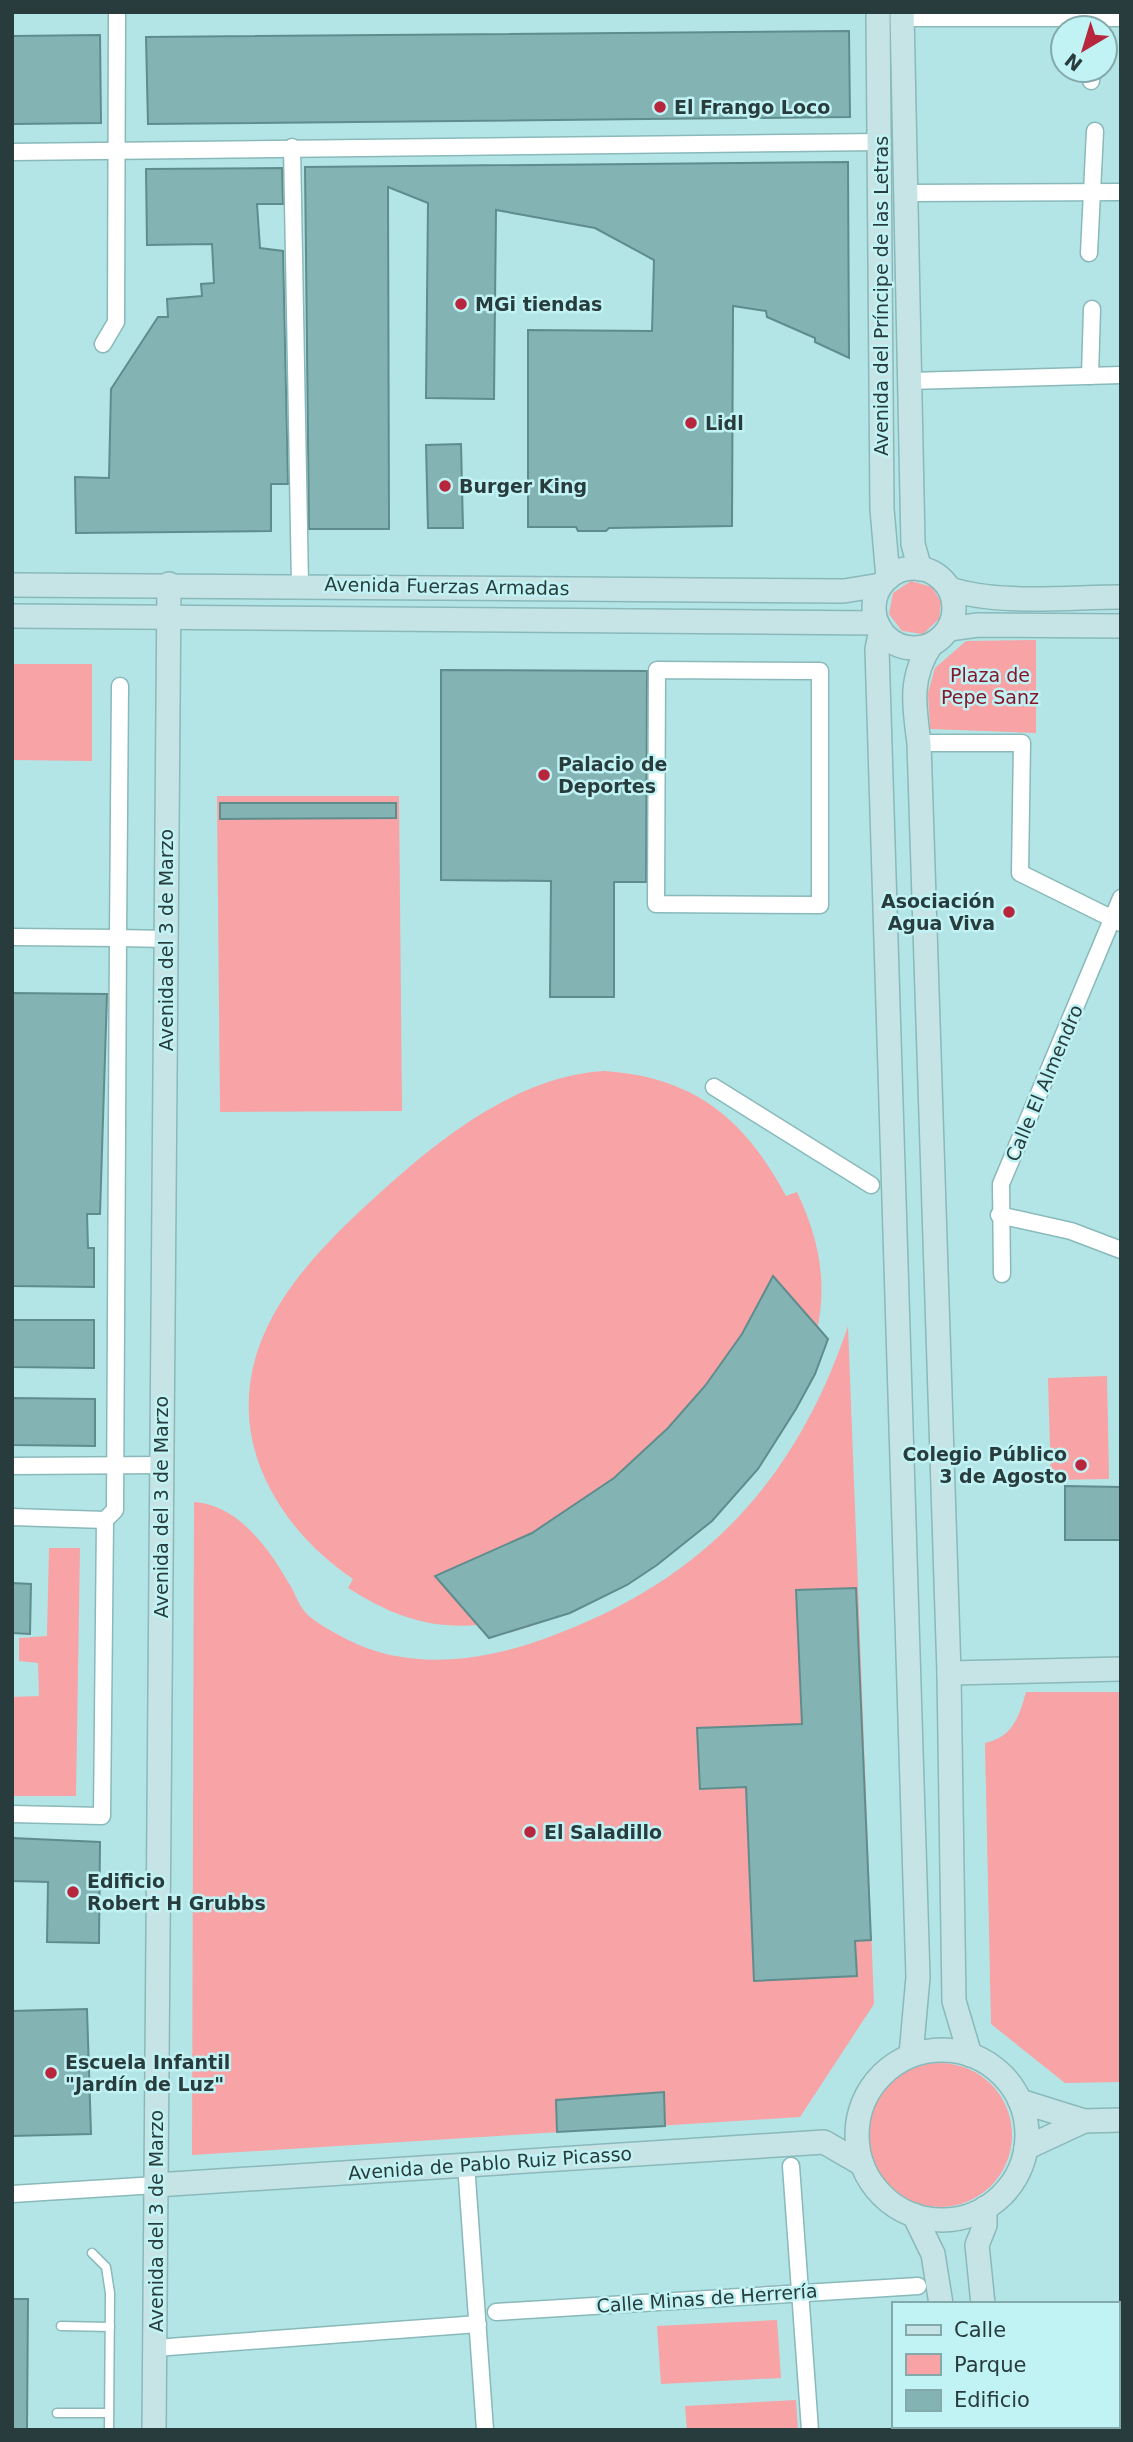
<svg xmlns="http://www.w3.org/2000/svg" width="1133" height="2442" font-family="'DejaVu Sans',sans-serif">
	<style>
		.green { fill: #f8a3a5 }
		.building { fill: #84b3b4; stroke: #5f8d8e; stroke-width: 2 }
		.lines { fill: none; stroke-linecap: round; stroke-linejoin: round }
		.lane-casing { stroke: #89b9ba; stroke-width: 11 }
		.street-casing { stroke: #89b9ba; stroke-width: 19 }
		.secondary-casing { stroke: #89b9ba; stroke-width: 26 }
		.lane { stroke: #fff; stroke-width: 8 }
		.street { stroke: #fff; stroke-width: 16 }
		.secondary { stroke: #c6e4e5; stroke-width: 23 }
		.poi-dot { fill: #b7263d; stroke: #c1f2f4; stroke-width: 2.5 }
		.labels { text-anchor: middle; stroke-width: 5; stroke-linejoin: round; paint-order: stroke }
		.poi-label { font-size: 19px; font-weight: bold; fill: #293c3d; stroke: #c1f2f4; text-anchor: start }
		.street-label { font-size: 19px; fill: #293c3d; stroke: #c1f2f4 }
		.park-label { font-size: 19px; fill: #861629; stroke: #c1f2f4 }
	</style>
	<rect width="100%" height="100%" fill="#b4e5e6"/>
	<g class="green">
		<polygon points="911,581 932,587 941,602 939,619 923,634 902,631 889,614 893,593"/>
		<polygon points="1036,640 1036,733 930,729 928,693 935,668 966,641"/>
		<polygon points="12,664 92,664 92,761 12,760"/>
		<polygon points="217,796 399,796 402,1111 220,1112"/>
		<path d="M604,1071C694,1077 744,1118 786,1196L797,1192C818,1237 827,1277 818,1326L828,1339C770,1495 651,1599 489,1638L478,1625C427,1629 391,1615 348,1588L353,1579C271,1523 221,1429 265,1332C291,1273 345,1224 392,1182C449,1131 525,1075 604,1071Z"/>
		<path d="M848,1326L874,2004L800,2117L192,2155L194,1502C239,1505 269,1549 290,1585C295,1593 299,1606 306,1613C315,1623 334,1632 346,1639C404,1669 471,1663 532,1643C695,1588 793,1489 848,1326Z"/>
		<polygon points="1107,1376 1109,1479 1051,1480 1048,1378"/>
		<polygon points="49,1548 80,1548 76,1796 12,1796 12,1697 39,1696 38,1663 19,1661 19,1638 47,1636"/>
		<path d="M1026,1692H1121V2082L1065,2083L991,2024L985,1743C1013,1737 1019,1717 1026,1692Z"/>
		<circle cx="940" cy="2135" r="72"/>
		<polygon points="777,2320 781,2378 661,2384 657,2326"/>
		<polygon points="796,2400 798,2430 687,2430 685,2406"/>
	</g>
	<g class="building">
		<polygon points="849,31 850,117 148,124 146,37"/>
		<polygon points="100,35 101,123 12,124 12,36"/>
		<polygon points="848,162 849,358 815,342 815,338 767,317 766,311 733,306 732,526 609,528 606,531 578,531 576,527 528,527 528,330 652,331 654,260 595,228 496,210 494,399 426,398 428,203 388,187 389,529 309,529 305,167"/>
		<polygon points="282,168 283,204 257,204 260,248 283,251 288,484 271,484 271,531 76,533 75,477 109,478 111,389 158,317 168,317 167,299 202,296 201,284 214,283 212,244 147,245 146,169"/>
		<polygon points="461,444 463,528 428,528 426,445"/>
		<polygon points="441,670 647,671 646,882 614,882 614,997 550,997 551,881 441,880"/>
		<polygon points="220,803 396,803 396,818 220,819"/>
		<polygon points="12,993 107,994 100,1214 87,1214 88,1248 94,1248 94,1287 12,1286"/>
		<polygon points="773,1276 828,1339 815,1374 796,1409 758,1469 712,1521 657,1565 627,1585 570,1613 489,1638 435,1576 532,1533 614,1478 668,1428 705,1386 742,1334"/>
		<polygon points="12,1320 94,1320 94,1368 12,1367"/>
		<polygon points="12,1398 95,1399 95,1446 12,1445"/>
		<polygon points="1065,1486 1121,1487 1121,1540 1065,1540"/>
		<polygon points="12,1583 31,1584 30,1634 12,1633"/>
		<polygon points="856,1588 871,1940 855,1941 857,1976 754,1981 746,1787 700,1789 697,1728 802,1724 796,1590"/>
		<polygon points="12,1838 100,1842 99,1943 47,1942 48,1882 12,1881"/>
		<polygon points="87,2009 91,2134 12,2136 12,2011"/>
		<polygon points="664,2092 665,2126 557,2132 556,2100"/>
		<polygon points="12,2299 28,2299 27,2430 12,2430"/>
	</g>
	<g class="lines">
		<g class="lane-casing">
			<g id="lane">
				<polyline points="92,2253 106,2267 110,2293 109,2430"/>
				<polyline points="61,2326 110,2327"/>
				<polyline points="57,2413 109,2413"/>
			</g>
		</g>
		<g class="street-casing">
			<g id="street">
				<polyline points="902,18 1121,18"/>
				<polyline points="1091,81 1092,70"/>
				<polyline points="292,147 300,585"/>
				<polyline points="12,152 880,142"/>
				<polyline points="905,193 1121,192"/>
				<polyline points="1089,253 1095,131"/>
				<polyline points="103,344 116,322 117,12"/>
				<polyline points="1090,376 1092,309"/>
				<polyline points="909,381 1121,375"/>
				<polygon points="657,670 820,671 820,905 656,904"/>
				<polyline points="120,686 118,938 166,939"/>
				<polyline points="919,743 1022,743 1020,873 1121,923"/>
				<polyline points="12,937 118,938 115,1510 105,1520"/>
				<polyline points="714,1087 871,1185"/>
				<polyline points="999,1215 1071,1231 1121,1250"/>
				<polyline points="1002,1274 1001,1184 1121,898"/>
				<polyline points="12,1466 162,1465"/>
				<polyline points="12,1517 105,1520 102,1816 12,1814"/>
				<polyline points="466,2164 485,2430"/>
				<polyline points="791,2166 810,2430"/>
				<polyline points="12,2194 156,2185"/>
				<polyline points="496,2312 918,2286"/>
				<polyline points="1117,2320 1121,2320"/>
				<polyline points="155,2348 478,2324"/>
			</g>
		</g>
		<g class="secondary-casing">
			<g id="secondary">
				<polyline points="878,12 882,509 888,578"/>
				<polyline points="902,12 913,544 920,569"/>
				<circle cx="914" cy="608" r="40"/>
				<polyline points="12,585 844,591 881,585"/>
				<path d="M950,589C998,605 1069,597 1121,597"/>
				<polyline points="12,616 877,623"/>
				<polyline points="949,629 978,625 1121,626"/>
				<polyline points="881,630 877,649 918,1977 911,2055"/>
				<path d="M931,645C909,677 914,706 919,743L949,1673L954,2001L970,2055"/>
				<polyline points="949,1673 1121,1669"/>
				<circle cx="942" cy="2135" r="85"/>
				<polyline points="1020,2101 1084,2121 1121,2120"/>
				<polyline points="1026,2148 1084,2121"/>
				<polyline points="156,2185 824,2142 862,2164"/>
				<polyline points="914,2215 933,2254 941,2304"/>
				<polyline points="983,2304 977,2245 985,2225 985,2208"/>
				<polyline points="956,2426 957,2430"/>
				<polyline points="998,2426 998,2430"/>
				<polyline points="154,2430 169,584"/>
			</g>
		</g>
		<use href="#lane" class="lane"/>
		<use href="#street" class="street"/>
		<use href="#secondary" class="secondary"/>
	</g>
	<g class="poi-dot">
		<circle cx="660" cy="107" r="7"/>
		<circle cx="461" cy="304" r="7"/>
		<circle cx="691" cy="423" r="7"/>
		<circle cx="445" cy="486" r="7"/>
		<circle cx="544" cy="775" r="7"/>
		<circle cx="1009" cy="912" r="7"/>
		<circle cx="1081" cy="1465" r="7"/>
		<circle cx="530" cy="1832" r="7"/>
		<circle cx="73" cy="1892" r="7"/>
		<circle cx="51" cy="2073" r="7"/>
	</g>
	<g class="labels">
		<g class="poi-label">
			<text x="674" y="114">El Frango Loco</text>
			<text x="475" y="311">MGi tiendas</text>
			<text x="705" y="430">Lidl</text>
			<text x="459" y="493">Burger King</text>
			<text x="558" y="771">Palacio de<tspan x="558" dy="22">Deportes</tspan></text>
			<text x="995" y="908" text-anchor="end">Asociación<tspan x="995" dy="22">Agua Viva</tspan></text>
			<text x="1067" y="1461" text-anchor="end">Colegio Público<tspan x="1067" dy="22">3 de Agosto</tspan></text>
			<text x="544" y="1839">El Saladillo</text>
			<text x="87" y="1888">Edificio<tspan x="87" dy="22">Robert H Grubbs</tspan></text>
			<text x="65" y="2069">Escuela Infantil<tspan x="65" dy="22">"Jardín de Luz"</tspan></text>
		</g>
		<g class="street-label">
			<text transform="translate(881 296) rotate(-90)" y="7">Avenida del Príncipe de las Letras</text>
			<text transform="translate(447 586) rotate(1)" y="7">Avenida Fuerzas Armadas</text>
			<text transform="translate(166 940) rotate(-90)" y="7">Avenida del 3 de Marzo</text>
			<text transform="translate(1044 1083) rotate(-67)" y="7">Calle El Almendro</text>
			<text transform="translate(161 1507) rotate(-90)" y="7">Avenida del 3 de Marzo</text>
			<text transform="translate(490 2163) rotate(-4)" y="7">Avenida de Pablo Ruiz Picasso</text>
			<text transform="translate(156 2221) rotate(-90)" y="7">Avenida del 3 de Marzo</text>
			<text transform="translate(707 2298) rotate(-4)" y="7">Calle Minas de Herrería</text>
		</g>
		<g class="park-label">
			<text x="990" y="682">Plaza de<tspan x="990" dy="22">Pepe Sanz</tspan></text>
		</g>
	</g>
	<rect width="1133" height="2442" fill="none" stroke="#293c3d" stroke-width="28"/>
	<rect x="892" y="2302" width="228" height="126" fill="#c1f2f4" stroke="#84a9ab" stroke-width="2"/>
	<rect x="906" y="2325" width="35" height="10" fill="#c6e4e5" stroke="#84a9ab" stroke-width="2"/>
	<text x="954" y="2337" font-size="21" fill="#293c3d">Calle</text>
	<rect x="906" y="2354" width="35" height="21" fill="#f8a3a5" stroke="#84a9ab" stroke-width="2"/>
	<text x="954" y="2372" font-size="21" fill="#293c3d">Parque</text>
	<rect x="906" y="2390" width="35" height="21" fill="#84b3b4" stroke="#84a9ab" stroke-width="2"/>
	<text x="954" y="2407" font-size="21" fill="#293c3d">Edificio</text>
	<g transform="translate(1084 49) rotate(218)"><circle r="33" fill="#c1f2f4" stroke="#84a9ab" stroke-width="2"/>
	<path d="M0-5L12 26L0 18L-12 26Z" fill="#b7263d"/>
	<text y="-10" font-size="19" font-weight="bold" text-anchor="middle" fill="#293c3d">N</text>
	</g>
</svg>
